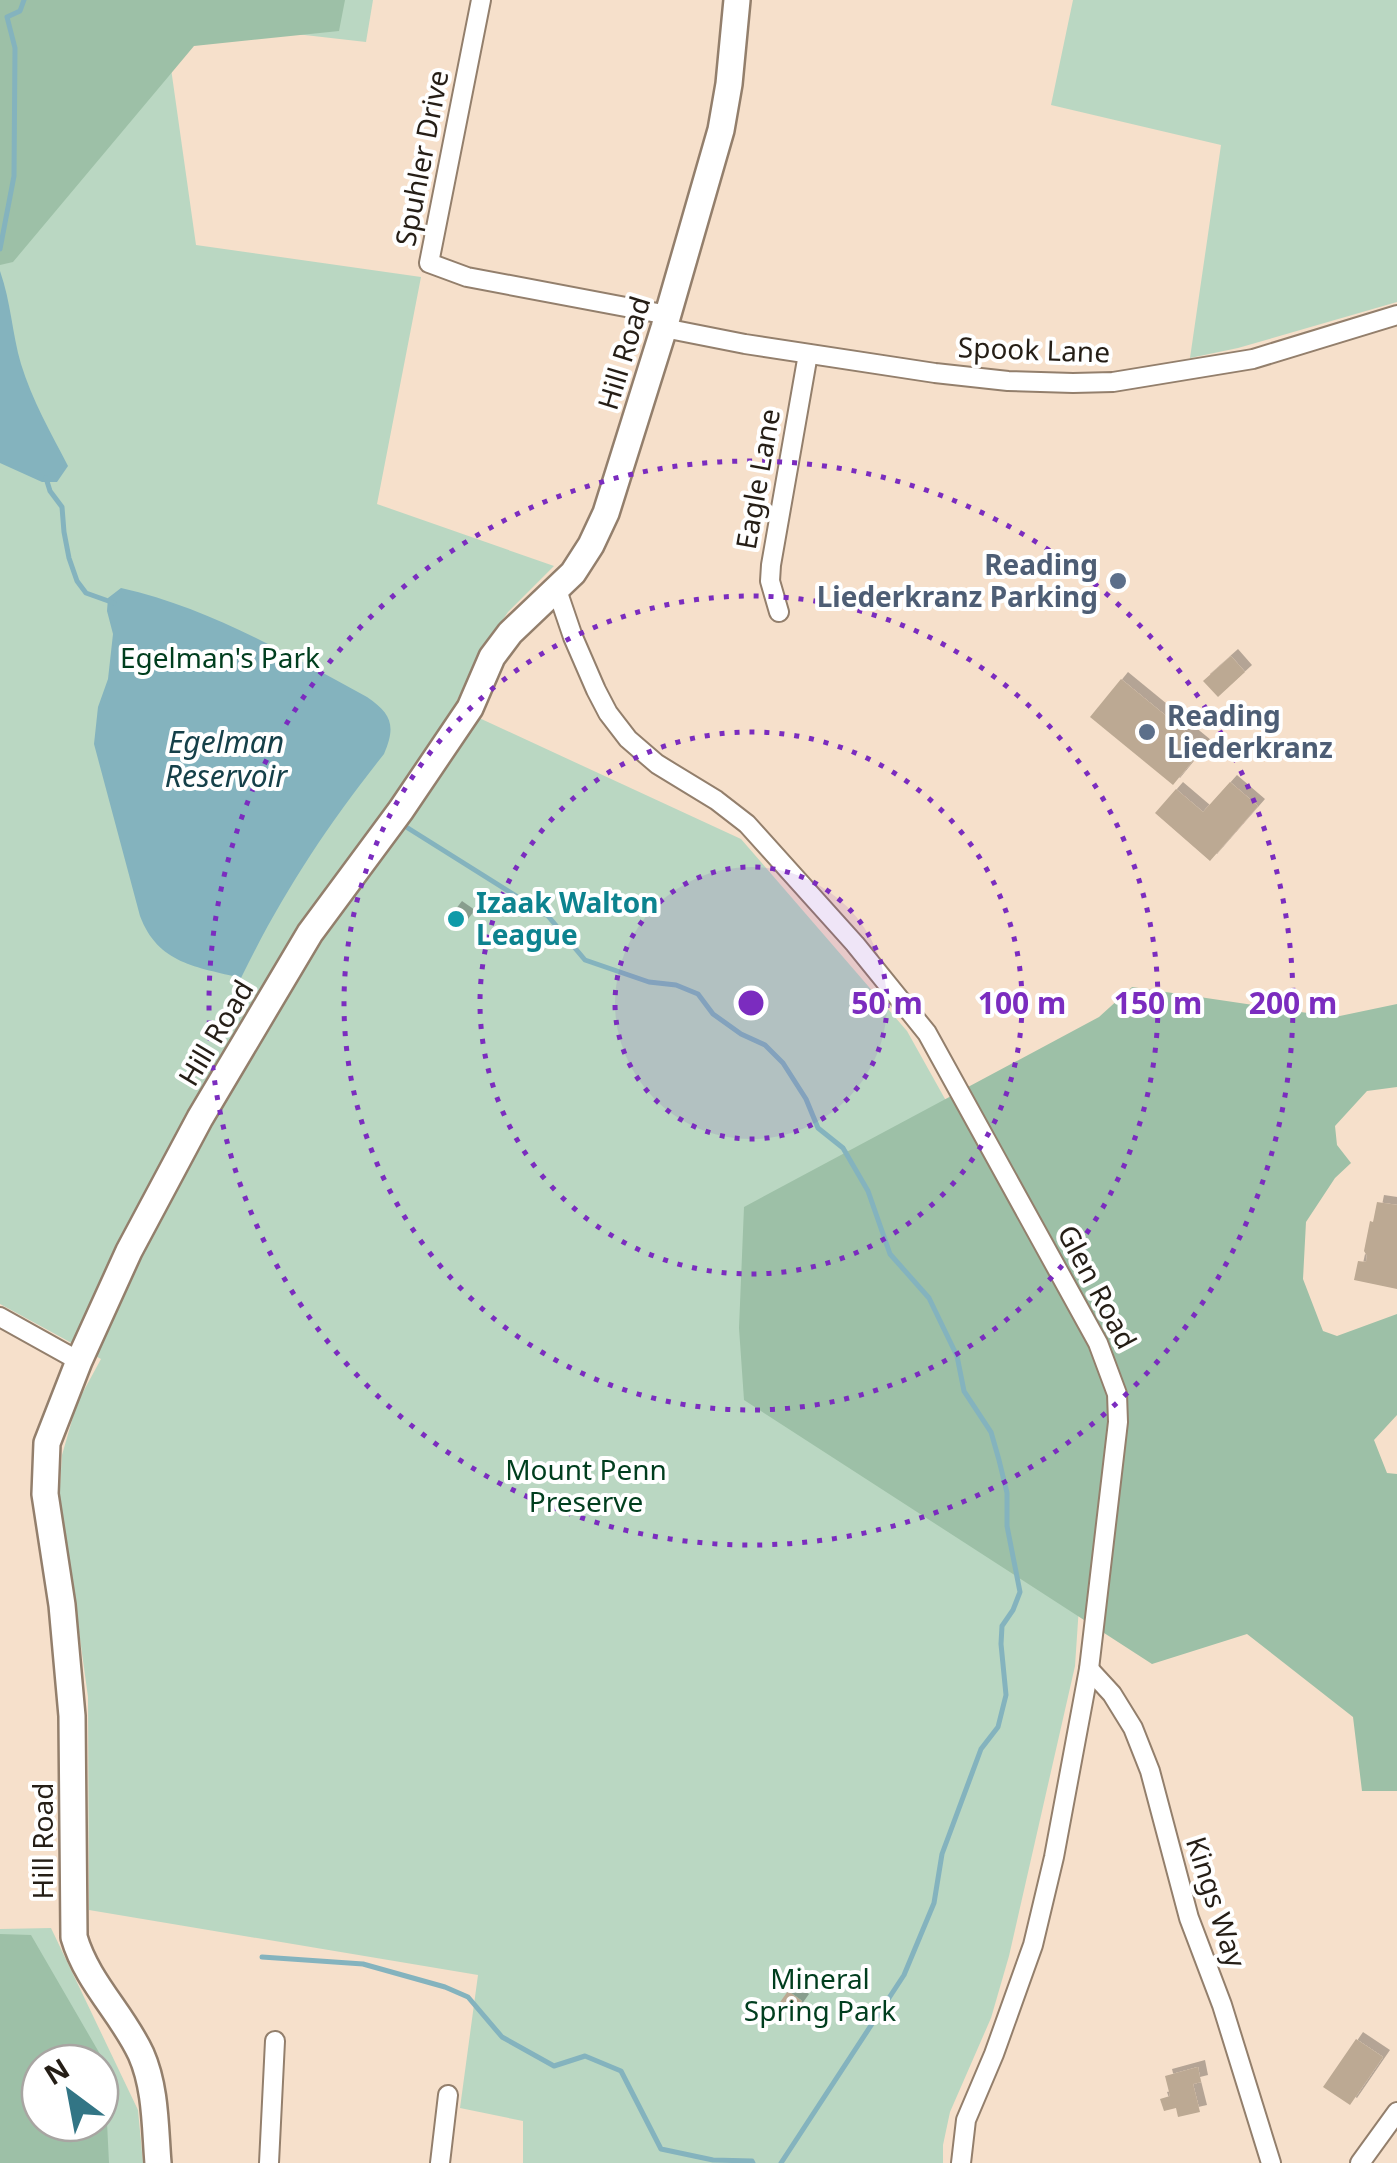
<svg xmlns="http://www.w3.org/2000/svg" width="1397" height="2163" font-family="'Noto Sans',sans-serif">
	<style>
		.green { fill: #bad7c2; fill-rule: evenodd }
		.forest { fill: #9dc0a7; fill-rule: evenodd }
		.water { fill: #84b3be }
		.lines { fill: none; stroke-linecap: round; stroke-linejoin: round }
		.stream { stroke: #84b3be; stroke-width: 5 }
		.building { fill: #bca993; filter: url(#shadow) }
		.street-casing { stroke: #937f6c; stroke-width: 22 }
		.secondary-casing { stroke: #937f6c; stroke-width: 30 }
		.street { stroke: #fff; stroke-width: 18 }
		.secondary { stroke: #fff; stroke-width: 25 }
		.ring { fill: none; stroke: #7b2cbf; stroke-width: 5; stroke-dasharray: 5 10 }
		.service-dot { fill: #5c6f8a; stroke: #fff; stroke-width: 4 }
		.culture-dot { fill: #0f9aa8; stroke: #fff; stroke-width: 4 }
		.labels { text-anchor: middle; stroke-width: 8; stroke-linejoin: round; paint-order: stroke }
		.street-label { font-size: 28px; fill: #251e16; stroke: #fff }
		.service-label { font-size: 28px; font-weight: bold; fill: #4e5e75; stroke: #fff; text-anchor: end }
		.park-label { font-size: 28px; fill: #003e1e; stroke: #fff }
		.culture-label { font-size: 28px; font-weight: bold; fill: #0d838f; stroke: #fff; text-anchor: start }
		.water-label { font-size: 30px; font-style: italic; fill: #154049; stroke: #fff }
		.centre { fill: #7b2cbf; stroke: #fff; stroke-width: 5 }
		.ring-label { font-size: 30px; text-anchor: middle; font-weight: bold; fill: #7b2cbf; stroke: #fff; stroke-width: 8; stroke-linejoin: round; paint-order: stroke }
	</style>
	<defs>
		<filter id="shadow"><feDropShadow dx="7" dy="-7" stdDeviation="0" flood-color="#0004"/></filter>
	</defs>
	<rect width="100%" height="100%" fill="#f6e0cb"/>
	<g class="green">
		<polygon points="0,0 373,0 366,42 164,19 196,245 421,277 377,504 554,566 508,612 481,652 457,700 477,717 741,839 907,1031 1095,1367 1075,1666 1009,1956 991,2018 950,2112 943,2145 943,2163 523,2163 523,2121 460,2108 478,1975 89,1910 88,1697 74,1595 59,1502 62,1455 77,1403 101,1359 0,1304"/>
		<polygon points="1073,0 1397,0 1397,302 1238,348 1190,358 1221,145 1051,105"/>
		<path d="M51,1928L138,2110L143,2163H0V1929ZM40,2063H100V2123H40Z"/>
	</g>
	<g class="forest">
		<polygon points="0,0 345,0 339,31 194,46 13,262 0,265"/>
		<polygon points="1132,987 1335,1017 1397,1004 1397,1087 1367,1091 1335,1126 1337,1145 1351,1163 1335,1178 1306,1222 1303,1279 1323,1331 1337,1336 1397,1314 1397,1415 1374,1440 1387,1473 1397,1474 1397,1791 1362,1791 1353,1717 1247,1634 1152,1664 744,1400 739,1328 744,1207 1099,1017"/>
		<path d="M0,1934L31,1935L104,2061L109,2163H0ZM40,2063H100V2123H40Z"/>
	</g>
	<g class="water">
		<path d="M0,271C11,302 12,333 21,364C32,400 51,433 68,466L57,482H42L0,463Z"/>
		<path d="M121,588C210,608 287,654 367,697C392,714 396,726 384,754C326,827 282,894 241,978C197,967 158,964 140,916L94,744L98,707L108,679L113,634L107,611L108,598Z"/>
	</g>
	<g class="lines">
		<g class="stream">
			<polyline points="0,249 14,176 15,48 7,17 20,11 24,0"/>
			<polyline points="46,478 50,491 62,507 64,532 69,558 77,581 86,593 114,603"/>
			<polyline points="403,825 548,916 585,960 649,982 676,985 698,994 713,1014 741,1034 765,1045 783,1063 806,1099 818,1128 843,1148 868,1191 890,1254 929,1298 957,1356 964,1391 991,1432 999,1460 1007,1493 1007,1526 1020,1592 1013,1610 1002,1626 1001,1644 1006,1695 998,1727 981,1749 942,1854 934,1903 904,1975 781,2163"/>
			<polyline points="262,1957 363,1964 445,1987 468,1997 502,2037 554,2066 585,2056 621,2071 661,2149 713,2160 752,2161 753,2163"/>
		</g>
	</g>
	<g class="building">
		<polygon points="1231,656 1245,672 1218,697 1203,681"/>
		<polygon points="1121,679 1204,747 1173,785 1090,717"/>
		<polygon points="1230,782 1258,806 1210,861 1155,813 1176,789 1203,812"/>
		<polygon points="455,908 468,917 457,931 445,921"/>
		<polygon points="1377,1202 1397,1205 1397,1289 1354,1280 1358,1261 1366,1262 1367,1256 1364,1251 1370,1221 1373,1222"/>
		<polygon points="788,1991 802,2001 792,2015 778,2005"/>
		<polygon points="1356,2039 1383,2057 1350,2105 1323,2087"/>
		<polygon points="1198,2067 1201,2082 1193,2084 1200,2112 1178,2117 1176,2108 1164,2111 1160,2099 1170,2096 1165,2076"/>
	</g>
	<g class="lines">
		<g class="street-casing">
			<g id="street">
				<polyline points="481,0 429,263 467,277 668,315"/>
				<polyline points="664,328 745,344 935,373 1008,381 1073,383 1113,382 1253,359 1397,315"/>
				<polyline points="557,590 573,637 596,690 608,713 628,739 657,764 716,800 747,824 855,944 927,1033 1098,1343 1117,1394 1118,1422 1089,1669 1054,1857 1033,1945 994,2054 966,2120 961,2163"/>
				<polyline points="779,612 770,581 771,565 808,354"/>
				<polyline points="0,1317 79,1361"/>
				<polyline points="1089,1669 1112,1694 1133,1728 1150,1771 1189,1918 1222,2005 1271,2163"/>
				<polyline points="269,2163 275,2041"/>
				<polyline points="440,2163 448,2095"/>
				<polyline points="1360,2163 1397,2112"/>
			</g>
		</g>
		<g class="secondary-casing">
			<path id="secondary" d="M158,2163C155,2127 156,2088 141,2054C122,2013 87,1982 74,1937L72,1716L62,1605L45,1494L47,1443L79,1361L129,1251L200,1118L310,933L401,810L470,708L492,657L510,633L573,573L591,545L606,513L664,328L721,130L729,84L737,0"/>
		</g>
		<use href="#street" class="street"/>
		<use href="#secondary" class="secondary"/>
	</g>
	<circle cx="751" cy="1003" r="136" fill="#7b2cbf" fill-opacity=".12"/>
	<g class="ring">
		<circle cx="751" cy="1003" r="136"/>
		<circle cx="751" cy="1003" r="271"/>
		<circle cx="751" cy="1003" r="407"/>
		<circle cx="751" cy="1003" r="542"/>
	</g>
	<g class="service-dot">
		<circle cx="1118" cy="581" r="10"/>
		<circle cx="1147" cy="732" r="10"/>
	</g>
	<circle class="culture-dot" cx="456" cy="919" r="10"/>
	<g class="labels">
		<g class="street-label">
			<text transform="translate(422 158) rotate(-79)" y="10">Spuhler Drive</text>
			<text transform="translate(1034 350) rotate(2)" y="10">Spook Lane</text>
			<text transform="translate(624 353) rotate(-73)" y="10">Hill Road</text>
			<text transform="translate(758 479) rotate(-80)" y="10">Eagle Lane</text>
			<text transform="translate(216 1033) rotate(-59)" y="10">Hill Road</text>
			<text transform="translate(1097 1287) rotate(62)" y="10">Glen Road</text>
			<text transform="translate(43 1841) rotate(-90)" y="10">Hill Road</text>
			<text transform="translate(1216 1902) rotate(72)" y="10">Kings Way</text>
		</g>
		<g class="service-label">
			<text x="1098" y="575">Reading<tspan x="1098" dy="32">Liederkranz Parking</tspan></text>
			<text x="1167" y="726" text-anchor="start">Reading<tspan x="1167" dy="32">Liederkranz</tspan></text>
		</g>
		<g class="park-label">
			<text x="220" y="668">Egelman's Park</text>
			<text x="586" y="1480">Mount Penn<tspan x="586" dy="32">Preserve</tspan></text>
			<text x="820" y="1989">Mineral<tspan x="820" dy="32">Spring Park</tspan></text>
		</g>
		<g class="culture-label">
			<text x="476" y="913">Izaak Walton<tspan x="476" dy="32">League</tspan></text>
		</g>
		<g class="water-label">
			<text x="226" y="753">Egelman<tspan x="226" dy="34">Reservoir</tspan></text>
		</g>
	</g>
	<circle cx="751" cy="1003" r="15" class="centre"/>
	<g class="ring-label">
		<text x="887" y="1014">50 m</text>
		<text x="1022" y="1014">100 m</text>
		<text x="1158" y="1014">150 m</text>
		<text x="1293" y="1014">200 m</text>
	</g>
	<g transform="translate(70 2093) rotate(328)"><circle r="48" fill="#ffffff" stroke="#a8a5a2" stroke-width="2.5"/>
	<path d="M0-8L18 38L0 25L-18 38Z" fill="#327585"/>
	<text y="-15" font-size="28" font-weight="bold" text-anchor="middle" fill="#251e16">N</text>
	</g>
</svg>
